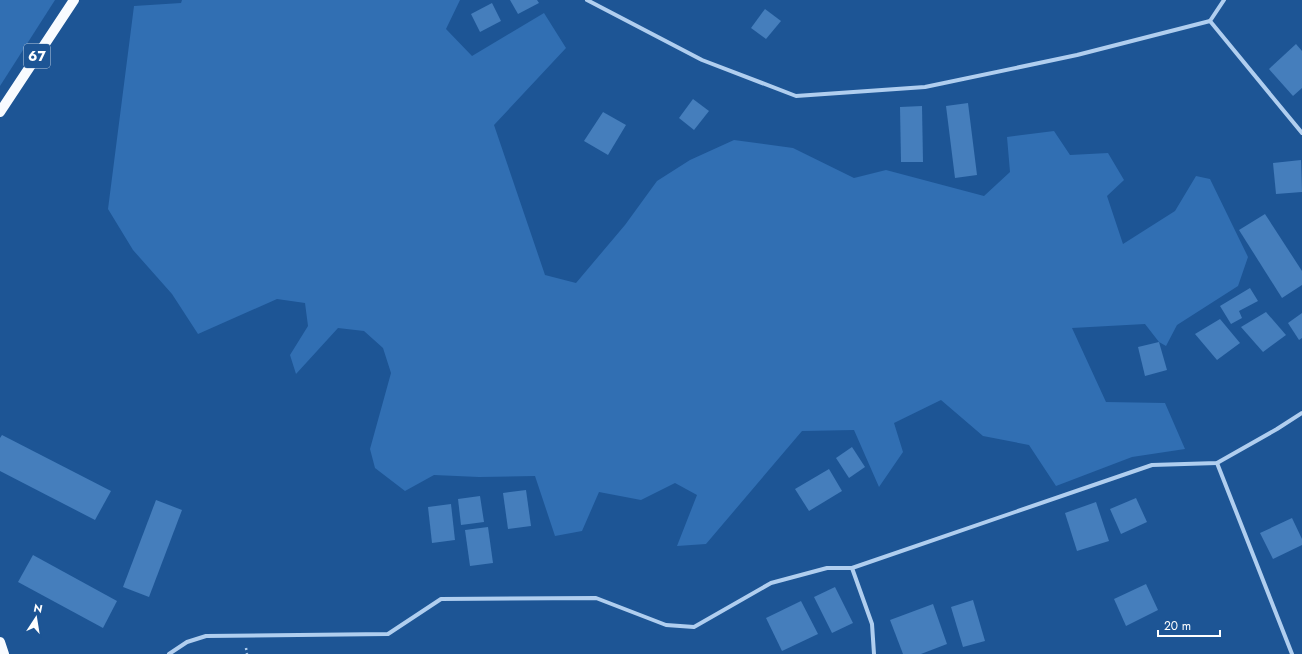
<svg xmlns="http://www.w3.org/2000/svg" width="1302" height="654" font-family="Jost,sans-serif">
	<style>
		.green { fill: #316fb3 }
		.building { fill: #457ebc }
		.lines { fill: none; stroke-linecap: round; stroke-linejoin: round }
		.path { stroke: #b0ceef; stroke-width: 2.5; stroke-dasharray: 2 3; stroke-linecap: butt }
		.minor { stroke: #b0ceef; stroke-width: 4 }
		.primary { stroke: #f8fbff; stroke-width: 10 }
		.labels { text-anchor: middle; stroke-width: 3; stroke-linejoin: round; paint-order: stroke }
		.shield { fill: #1d5595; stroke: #bbccdf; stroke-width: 1 }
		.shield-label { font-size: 14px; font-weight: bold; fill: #fff }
	</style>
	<rect width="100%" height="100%" fill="#1d5595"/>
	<g class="green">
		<polygon points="0,0 55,0 0,86"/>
		<polygon points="182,0 460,0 446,29 472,56 544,13 566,48 494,125 545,275 576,283 625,225 657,181 690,160 734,140 793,148 854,178 886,170 984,196 1010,172 1007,137 1054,131 1070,155 1108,153 1124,180 1107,196 1123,244 1175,211 1196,176 1210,179 1248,257 1238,286 1177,325 1166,346 1159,342 1145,324 1072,328 1106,402 1165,403 1185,449 1132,457 1056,486 1029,445 983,436 941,400 894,423 903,452 879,487 854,430 802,431 706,544 677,546 697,495 675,483 641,500 599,492 582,531 555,536 535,476 479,477 434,475 405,491 375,468 370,449 391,373 383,348 364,331 338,328 296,374 290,355 308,326 305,303 277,299 198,334 172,294 133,250 108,209 134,6 181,3"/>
	</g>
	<g class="building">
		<polygon points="510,0 537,0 539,3 518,14"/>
		<polygon points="492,3 501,21 480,32 471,14"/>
		<polygon points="765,9 781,21 766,39 751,28"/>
		<polygon points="1296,44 1302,51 1302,88 1293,96 1269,69"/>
		<polygon points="693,99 709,111 694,130 679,118"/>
		<polygon points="968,103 977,175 955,178 946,106"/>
		<polygon points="922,106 923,162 901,162 900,107"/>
		<polygon points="603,112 626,125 608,155 584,141"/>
		<polygon points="1301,160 1302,192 1276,194 1273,163"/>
		<polygon points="1265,214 1302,271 1302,285 1282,298 1239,230"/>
		<polygon points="1250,288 1258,301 1239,311 1242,318 1231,324 1220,306"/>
		<polygon points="1266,312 1286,335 1263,352 1241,327"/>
		<polygon points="1302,313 1302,338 1299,340 1288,323"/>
		<polygon points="1220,319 1240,343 1217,360 1195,334"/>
		<polygon points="1159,342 1167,370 1145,376 1138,347"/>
		<polygon points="2,435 111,491 95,520 0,471 0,438"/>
		<polygon points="852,447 865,467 849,478 836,458"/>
		<polygon points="829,469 842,491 809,511 795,489"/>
		<polygon points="526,490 531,526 508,529 503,493"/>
		<polygon points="480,496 484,522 461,525 458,499"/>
		<polygon points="1136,498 1147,522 1121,534 1110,509"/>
		<polygon points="156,500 182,510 149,597 123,587"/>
		<polygon points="1096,502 1109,541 1077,551 1065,513"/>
		<polygon points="451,504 455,540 432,543 428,507"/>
		<polygon points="1292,518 1302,539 1302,545 1273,559 1260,533"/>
		<polygon points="488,527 493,563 470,566 465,530"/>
		<polygon points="33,555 117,601 103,628 18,582"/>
		<polygon points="1146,584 1158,610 1126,626 1114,599"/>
		<polygon points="835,587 853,623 832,633 814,597"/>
		<polygon points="973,600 985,641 963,647 951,607"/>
		<polygon points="801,601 818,634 782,651 766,618"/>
		<polygon points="933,604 947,644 921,654 903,654 890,620"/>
	</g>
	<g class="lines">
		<polyline class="path" points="246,648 247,654"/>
		<g class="minor">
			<polyline points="587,0 702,60 796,96 925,87 1077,55 1210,21"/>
			<polyline points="1224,0 1210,21 1302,133"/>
			<polyline points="1217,463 1292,654"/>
			<polyline points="852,568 872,624 874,654"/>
			<polyline points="169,654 187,642 206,636 388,634 441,599 596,598 666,625 694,627 771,583 827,568 852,568 1152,465 1217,463 1277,429 1302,413"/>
		</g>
		<g class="primary">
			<polyline points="0,112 74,0"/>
			<polyline points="0,642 4,654"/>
		</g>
	</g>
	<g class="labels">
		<rect class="shield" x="24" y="44" width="26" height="24" rx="3"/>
		<g class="shield-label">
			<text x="37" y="61">67</text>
		</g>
	</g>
	<g transform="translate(36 618) rotate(12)" stroke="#1d5595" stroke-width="3" paint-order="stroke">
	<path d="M0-3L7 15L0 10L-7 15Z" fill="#ffffff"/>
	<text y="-6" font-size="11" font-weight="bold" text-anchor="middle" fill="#ffffff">N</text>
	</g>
	<path d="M1158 630v6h62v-6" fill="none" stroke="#ffffff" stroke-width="2"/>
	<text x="1164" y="630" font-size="12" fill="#ffffff" stroke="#1d5595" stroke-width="3" paint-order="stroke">20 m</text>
</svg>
